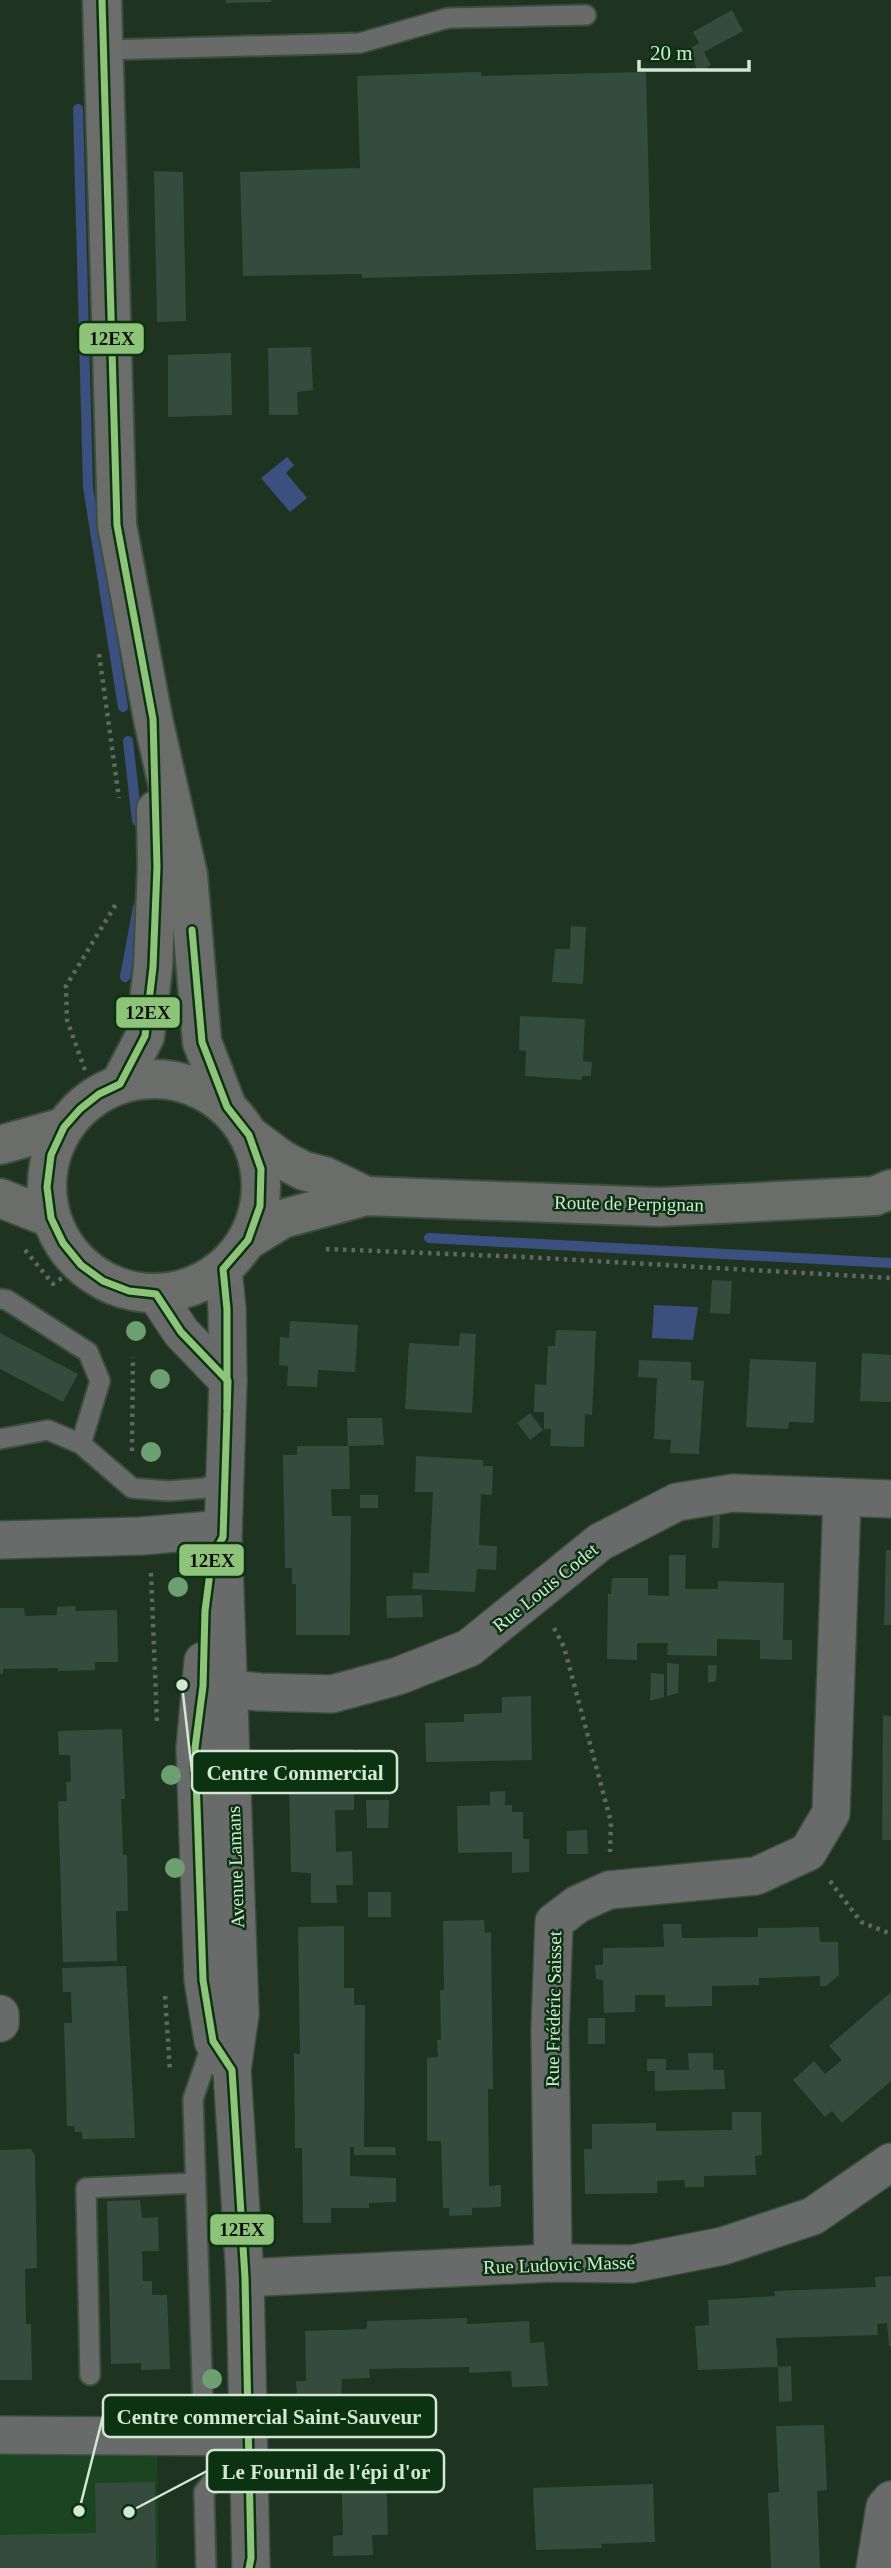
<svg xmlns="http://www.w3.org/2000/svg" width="891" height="2568" font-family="Georgia,serif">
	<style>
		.built { fill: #1b4421 }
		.water { fill: #3b507f }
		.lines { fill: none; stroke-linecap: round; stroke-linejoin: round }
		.stream { stroke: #3b507f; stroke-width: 10 }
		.building { fill: #354b3e }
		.lane-casing { stroke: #3c4f3f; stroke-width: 23 }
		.street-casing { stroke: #3c4f3f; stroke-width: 40 }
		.secondary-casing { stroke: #3c4f3f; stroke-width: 42 }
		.path { stroke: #616762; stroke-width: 4.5; stroke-dasharray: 3.5 5; stroke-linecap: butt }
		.lane { stroke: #696b6a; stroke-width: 19 }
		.street { stroke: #696b6a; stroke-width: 37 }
		.secondary { stroke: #6a6d6a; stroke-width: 38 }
		.bus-1-casing { stroke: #0b3211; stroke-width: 12 }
		.bus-1 { stroke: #8ec479; stroke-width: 7 }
		.tree { fill: #6ca071 }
		.labels { text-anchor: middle; stroke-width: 5; stroke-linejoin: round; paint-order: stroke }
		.street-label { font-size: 19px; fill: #d2e8d3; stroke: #0b3211 }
		.leader { fill: none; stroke: #d2e8d3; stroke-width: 2.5 }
		.callout-dot { fill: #d2e8d3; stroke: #0b3211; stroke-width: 2.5 }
		.callout { fill: #0b3211; stroke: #d2e8d3; stroke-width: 2.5 }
		.callout-label { font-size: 21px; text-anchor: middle; font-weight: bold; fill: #d2e8d3 }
		.line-badge { stroke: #0b3211; stroke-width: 2.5 }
		.pale-badge-label { font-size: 19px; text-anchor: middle; font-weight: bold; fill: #111 }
	</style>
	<rect width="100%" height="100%" fill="#1e3421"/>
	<polygon class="built" points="157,2450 159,2568 0,2568 0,2455"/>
	<g class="water">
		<polygon points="287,457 294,465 286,473 307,498 290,512 261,478"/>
		<polygon points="654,1305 698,1307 693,1340 652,1338"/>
	</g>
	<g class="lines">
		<g class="stream">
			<polyline points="78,109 88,487 123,707"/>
			<polyline points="128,741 137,821"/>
			<polyline points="125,977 138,907"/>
			<polyline points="429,1238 891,1263"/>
		</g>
	</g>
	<g class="building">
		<polygon points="226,0 271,0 271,2 226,3"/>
		<polygon points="732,10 743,31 704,52 711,65 699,72 687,50 699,43 693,32"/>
		<polygon points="481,72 481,76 646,72 651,270 362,278 362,274 243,276 240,172 360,168 357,76"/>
		<polygon points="154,171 183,172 186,321 157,322"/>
		<polygon points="311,347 313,390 297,392 298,415 269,415 268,348"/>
		<polygon points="231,353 232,415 168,417 168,355"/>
		<polygon points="571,926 586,927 583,984 552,982 555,949 570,949"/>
		<polygon points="520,1016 585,1019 583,1061 592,1062 591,1076 582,1076 582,1080 525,1076 526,1051 519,1050"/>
		<polygon points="712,1280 732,1281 730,1314 710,1313"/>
		<polygon points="290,1321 358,1325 355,1372 318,1370 317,1387 287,1386 288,1366 279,1365 280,1337 289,1338"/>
		<polygon points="556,1330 596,1331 592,1415 585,1414 584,1447 550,1446 551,1429 544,1429 544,1412 534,1412 535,1384 546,1385 548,1346 555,1346"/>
		<polygon points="0,1333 78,1374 63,1402 0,1369"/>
		<polygon points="460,1333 476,1334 472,1413 405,1409 409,1343 459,1346"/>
		<polygon points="862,1353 891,1355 891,1402 860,1401"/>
		<polygon points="750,1359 816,1362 814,1423 789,1422 788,1429 746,1427"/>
		<polygon points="639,1360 691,1362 691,1380 704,1381 699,1454 670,1453 671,1440 654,1439 657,1378 638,1377"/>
		<polygon points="530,1413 543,1430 530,1440 517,1423"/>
		<polygon points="347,1418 382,1418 384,1445 348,1446"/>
		<polygon points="297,1446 349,1446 350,1489 331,1489 332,1516 351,1516 350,1635 296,1635 296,1584 292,1584 292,1568 285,1568 283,1455 297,1455"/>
		<polygon points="416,1456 483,1460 483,1466 493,1466 492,1495 481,1494 479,1545 497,1546 496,1570 477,1569 475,1592 412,1589 413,1573 429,1573 433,1492 415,1492"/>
		<rect x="360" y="1495" width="18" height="13"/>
		<polygon points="713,1514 720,1514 719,1548 712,1548"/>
		<polygon points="886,1550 891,1550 891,1625 884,1625"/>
		<polygon points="669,1555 686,1555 685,1589 718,1589 718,1581 784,1583 783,1640 792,1640 792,1660 760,1659 760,1640 717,1639 717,1656 667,1655 668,1643 637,1643 637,1660 607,1659 608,1594 611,1594 612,1578 648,1578 648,1595 669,1596"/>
		<polygon points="422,1595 423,1617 387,1618 386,1596"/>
		<polygon points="75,1606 76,1611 117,1610 118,1662 95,1662 95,1670 58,1671 58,1668 3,1669 3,1674 0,1674 0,1608 24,1608 25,1616 57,1615 57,1607"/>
		<polygon points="667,1663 679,1664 678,1693 667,1696"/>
		<polygon points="708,1665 717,1665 716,1681 708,1683"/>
		<polygon points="651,1673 664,1674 664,1697 650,1701"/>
		<polygon points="531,1696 532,1760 426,1762 425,1723 464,1722 464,1714 502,1713 502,1697"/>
		<polygon points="883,1715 891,1716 891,1840 882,1840"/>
		<polygon points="122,1729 125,1799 121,1799 123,1855 127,1855 128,1911 116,1911 117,1961 63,1962 58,1801 67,1801 66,1782 71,1782 70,1755 59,1755 58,1731"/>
		<polygon points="294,1749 354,1749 354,1810 335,1810 336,1852 352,1851 353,1885 336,1885 337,1903 311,1903 311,1873 291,1872 289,1790 295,1791"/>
		<polygon points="505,1791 505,1805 512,1805 512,1812 523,1812 523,1839 529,1839 529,1872 512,1873 512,1852 458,1853 457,1806 490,1805 490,1792"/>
		<polygon points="366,1800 389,1800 388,1828 367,1828"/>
		<polygon points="587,1830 588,1854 567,1854 567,1831"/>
		<rect x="368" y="1892" width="23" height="25"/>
		<polygon points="484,1920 485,1933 491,1932 493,2089 488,2089 489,2186 501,2185 501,2207 472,2208 472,2215 449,2216 449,2208 443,2208 441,2141 427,2141 427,2058 438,2057 437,2040 441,2040 440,1990 444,1990 443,1921"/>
		<polygon points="663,1924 681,1924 682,1938 758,1937 758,1928 819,1927 820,1942 838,1942 839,1975 826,1986 820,1986 820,1976 759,1978 759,1985 712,1986 712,2006 665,2007 665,1995 635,1995 635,2012 604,2013 603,1980 596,1979 595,1965 603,1965 603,1948 664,1947"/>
		<polygon points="344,1926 344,1988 354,1988 354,2005 365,2005 364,2147 395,2147 396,2155 354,2155 354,2147 350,2147 350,2176 396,2178 396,2202 369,2203 369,2208 331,2208 331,2223 303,2223 302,2148 295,2148 294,2053 300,2054 298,1927"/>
		<polygon points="126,1966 135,2138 82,2139 82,2132 75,2132 74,2126 67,2126 64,2023 72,2023 71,1992 63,1992 62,1968"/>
		<polygon points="891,1992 891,2081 842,2123 832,2111 825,2117 793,2080 814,2061 825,2074 842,2060 829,2046"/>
		<rect x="588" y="2018" width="17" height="26"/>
		<polygon points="688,2053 713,2053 713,2070 724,2070 725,2089 655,2091 655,2071 647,2071 647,2059 666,2059 666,2070 689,2070"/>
		<polygon points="732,2112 761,2112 762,2155 755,2156 756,2175 704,2176 704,2187 685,2187 684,2180 657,2181 657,2193 585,2194 584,2149 592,2149 592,2124 656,2123 656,2131 732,2130"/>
		<polygon points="31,2149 35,2156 37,2268 25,2269 26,2324 31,2324 32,2380 0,2380 0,2150"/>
		<polygon points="140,2200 142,2218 158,2217 159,2251 142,2251 143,2281 152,2281 152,2295 167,2295 170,2369 141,2370 141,2363 111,2364 107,2201"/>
		<polygon points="891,2276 891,2346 889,2346 887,2323 877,2324 878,2335 776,2338 778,2367 698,2370 695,2326 709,2325 708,2300 775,2296 774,2291 876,2287 875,2277"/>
		<polygon points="467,2318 467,2324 529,2321 530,2343 544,2342 548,2386 512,2387 511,2371 469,2373 469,2367 369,2369 370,2378 342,2379 341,2396 297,2397 296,2381 306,2381 305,2331 367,2329 367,2321"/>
		<polygon points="791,2366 792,2401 779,2402 778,2367"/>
		<polygon points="824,2425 827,2490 817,2491 820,2568 771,2568 768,2493 779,2492 776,2426"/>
		<polygon points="386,2461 388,2535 372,2535 373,2555 333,2556 333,2536 343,2535 341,2462"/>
		<polygon points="155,2482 156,2568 0,2568 0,2535 96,2533 95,2483"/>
		<polygon points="653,2484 655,2542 601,2544 602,2548 536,2550 533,2488"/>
	</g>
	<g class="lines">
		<g class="lane-casing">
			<g id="lane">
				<polyline points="103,50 360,43 448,18 586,15"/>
				<polyline points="0,1299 7,1300 88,1352 100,1381 81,1444"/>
				<polyline points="0,1439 48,1430 81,1444 132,1488 169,1491 205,1488 224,1479"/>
				<polyline points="213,2041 193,2099 203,2408 221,2436"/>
				<polyline points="90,2375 86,2188 194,2183"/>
				<polyline points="206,2568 204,2492 247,2438"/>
			</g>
		</g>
		<g class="street-casing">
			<g id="street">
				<polyline points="223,1269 227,1309 228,1381 223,1537 240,2014 232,2070 245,2278 251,2568"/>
				<polyline points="156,1294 181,1332 228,1381"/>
				<polyline points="0,1540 141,1536 223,1529"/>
				<polyline points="203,1661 195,1748 203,1980 213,2041 232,2070"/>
				<polyline points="203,1686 260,1692 332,1694 398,1676 469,1648 600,1542 677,1502 733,1493 891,1499"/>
				<polyline points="0,2014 0,2023"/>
				<polyline points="553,2263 550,2030 554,1922 578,1904 609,1890 756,1876 808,1852 831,1813 842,1498"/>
				<polyline points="245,2278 553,2263 632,2264 723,2246 813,2216 891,2162"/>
				<polyline points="0,2435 247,2437"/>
				<polyline points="875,2568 885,2507 891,2500"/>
			</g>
		</g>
		<g class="secondary-casing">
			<g id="secondary">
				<polyline points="102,0 117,525 153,719 188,875 202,1042 227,1107"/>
				<circle cx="154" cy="1186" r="107"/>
				<polyline points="120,1084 145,1036 153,967 157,867 156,810"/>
				<polyline points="249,1135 281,1159 304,1171 324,1176 366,1196"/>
				<polyline points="0,1145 64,1127"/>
				<polyline points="0,1198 51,1218"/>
				<polyline points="248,1240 282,1219 366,1196 659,1207 875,1196 891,1189"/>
			</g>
		</g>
		<g class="path">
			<polyline points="99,654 119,798"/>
			<polyline points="85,1070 67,1020 66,986 116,904"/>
			<polyline points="326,1249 525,1257 891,1278"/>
			<polyline points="25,1250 53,1284 81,1265"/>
			<polyline points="132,1451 133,1357"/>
			<polyline points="151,1573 157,1722"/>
			<polyline points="554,1628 564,1647 611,1822 610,1852"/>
			<polyline points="830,1881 861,1922 891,1934"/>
			<polyline points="165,1996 170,2071"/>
		</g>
		<use href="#lane" class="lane"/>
		<use href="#street" class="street"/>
		<use href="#secondary" class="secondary"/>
		<g class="bus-1-casing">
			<g id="bus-1">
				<polyline points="102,0 117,525 153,719 157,867 153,967 145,1036 120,1084 99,1094 80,1109 64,1127 51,1155 47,1187 51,1218 63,1243 81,1265 103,1281 129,1291 156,1294 181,1332 228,1381 223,1537 212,1557 205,1611 203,1686 195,1748 203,1980 213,2041 232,2070 245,2278 251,2558 249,2568"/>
				<polyline points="192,930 202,1042 227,1107 249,1135 261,1169 260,1206 248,1240 223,1269 227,1309 227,1408"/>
			</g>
		</g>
		<use href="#bus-1" class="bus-1"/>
	</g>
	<g class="tree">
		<circle cx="136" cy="1331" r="10"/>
		<circle cx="160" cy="1379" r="10"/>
		<circle cx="151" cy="1452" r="10"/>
		<circle cx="178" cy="1587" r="10"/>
		<circle cx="171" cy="1775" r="10"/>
		<circle cx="175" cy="1868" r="10"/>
		<circle cx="212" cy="2379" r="10"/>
	</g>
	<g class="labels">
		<g class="street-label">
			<text transform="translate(629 1203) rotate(1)" y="7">Route de Perpignan</text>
			<text transform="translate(545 1587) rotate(-39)" y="7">Rue Louis Codet</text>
			<text transform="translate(235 1867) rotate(-92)" y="7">Avenue Lamans</text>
			<text transform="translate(553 2009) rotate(-89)" y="7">Rue Frédéric Saisset</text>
			<text transform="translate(559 2264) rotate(-2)" y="7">Rue Ludovic Massé</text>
		</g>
	</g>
	<path class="leader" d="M182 1685L192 1772M79 2511L103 2416M129 2512L207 2471"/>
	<g class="callout-dot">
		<circle cx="182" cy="1685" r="7"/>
		<circle cx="79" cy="2511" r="7"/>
		<circle cx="129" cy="2512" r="7"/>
	</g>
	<g class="callout">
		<rect x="192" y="1751" width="205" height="42" rx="7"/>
		<rect x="103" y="2395" width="333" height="42" rx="7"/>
		<rect x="207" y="2450" width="237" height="42" rx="7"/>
	</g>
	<g class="callout-label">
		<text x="295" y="1780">Centre Commercial</text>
		<text x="269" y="2424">Centre commercial Saint-Sauveur</text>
		<text x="326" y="2479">Le Fournil de l'épi d'or</text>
	</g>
	<g class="line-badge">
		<rect x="78" y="322" width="67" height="33" rx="7" fill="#8ec479"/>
		<rect x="115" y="996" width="66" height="33" rx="7" fill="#8ec479"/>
		<rect x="178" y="1543" width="67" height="34" rx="7" fill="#8ec479"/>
		<rect x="209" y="2213" width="66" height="33" rx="7" fill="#8ec479"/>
	</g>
	<g class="pale-badge-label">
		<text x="112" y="345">12EX</text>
		<text x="148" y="1019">12EX</text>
		<text x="212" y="1567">12EX</text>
		<text x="242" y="2236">12EX</text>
	</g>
	<path d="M639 60v10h110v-10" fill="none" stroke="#d2e8d3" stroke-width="3.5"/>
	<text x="650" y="60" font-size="21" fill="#d2e8d3" stroke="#0b3211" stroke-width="5" paint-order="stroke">20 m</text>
</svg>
